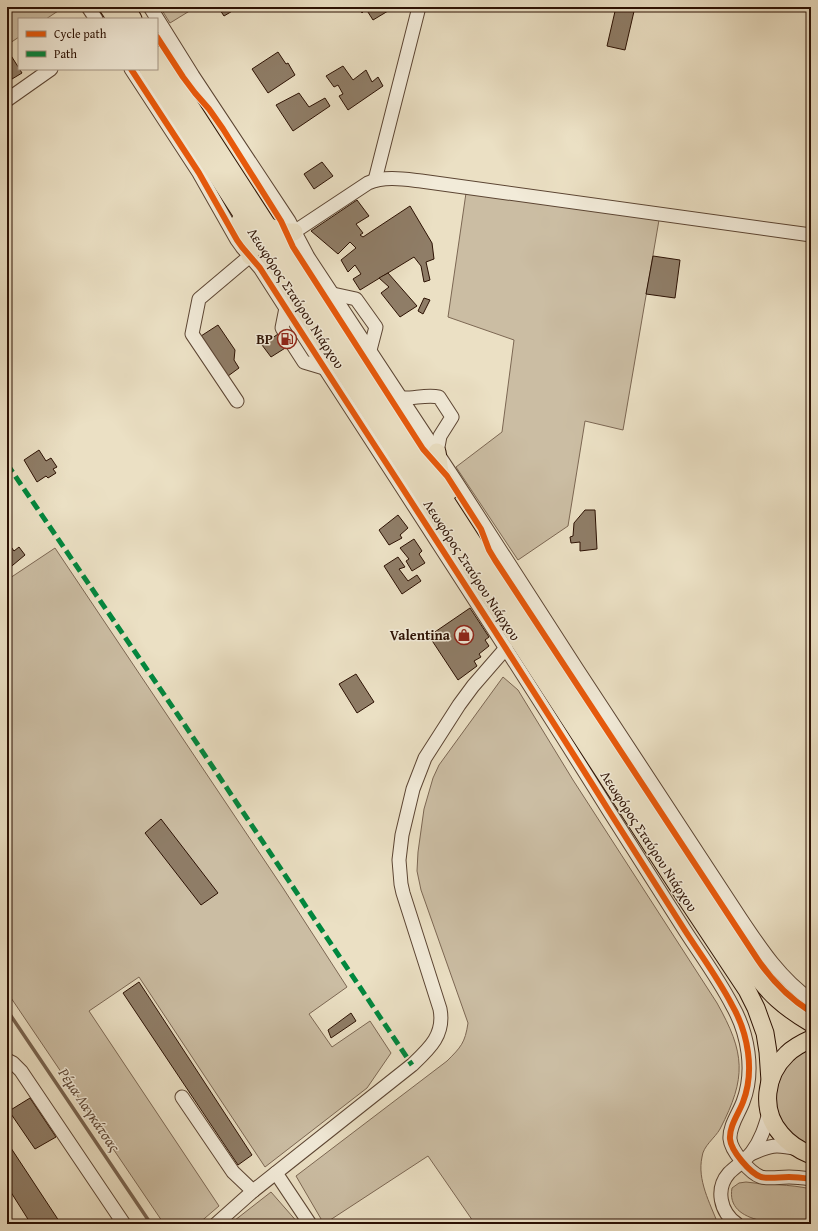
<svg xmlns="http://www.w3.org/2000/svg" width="818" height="1231" font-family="'Gentium Book Plus',serif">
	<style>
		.green { fill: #cbbda3; stroke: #7c6753 }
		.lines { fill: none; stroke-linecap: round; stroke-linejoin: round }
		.stream { stroke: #78634f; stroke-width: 3.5 }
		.building { fill: #8f7d67; stroke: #2c1103 }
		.minor-casing { stroke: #5c4533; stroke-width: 15 }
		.major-casing { stroke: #2c1103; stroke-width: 19 }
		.minor { stroke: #f2ebd9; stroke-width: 13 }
		.major { stroke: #ebe0c4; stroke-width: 17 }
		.quiet { stroke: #00873e; stroke-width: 5; stroke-dasharray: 10 5; stroke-linecap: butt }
		.cycleway-casing { stroke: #f2ebd9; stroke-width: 8 }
		.cycleway { stroke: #e8590c; stroke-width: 6 }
		.labels { text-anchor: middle; stroke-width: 3; stroke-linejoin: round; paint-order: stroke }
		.street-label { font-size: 14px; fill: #2c1103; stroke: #f2ebd9 }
		.poi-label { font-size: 14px; font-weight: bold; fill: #2c1103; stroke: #f2ebd9; text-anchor: end }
		.water-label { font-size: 15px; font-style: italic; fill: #5e4836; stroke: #f2ebd9 }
	</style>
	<rect width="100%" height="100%" fill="#ebe0c4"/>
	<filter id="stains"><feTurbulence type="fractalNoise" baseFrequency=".005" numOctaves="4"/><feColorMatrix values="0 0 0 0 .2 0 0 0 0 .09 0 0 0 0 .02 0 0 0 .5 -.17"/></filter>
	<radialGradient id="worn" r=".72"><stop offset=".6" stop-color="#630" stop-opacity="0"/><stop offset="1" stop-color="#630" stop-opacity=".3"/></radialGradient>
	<g class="green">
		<polygon points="10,7 64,7 46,19 19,19 19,37 7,45 7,9"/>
		<polygon points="160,7 196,7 170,23"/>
		<polygon points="466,193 659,220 623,430 585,421 568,526 518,560 456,467 502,432 514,340 448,317"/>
		<polygon points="55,548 283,888 347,987 309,1014 332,1047 370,1021 391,1053 367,1088 265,1167 139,977 89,1011 219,1206 198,1224 164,1224 7,992 7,580"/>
		<path d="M503,677L518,690L573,780L717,1003C745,1053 747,1077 720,1129C715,1138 703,1146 702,1157C697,1180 710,1203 718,1224H475L428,1156L324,1224L296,1176L447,1061C461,1047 465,1043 468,1023L421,890L417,871L418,852L424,809L433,778L439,765Z"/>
		<path d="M811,1047V1147C802,1141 793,1137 786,1128C770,1107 774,1074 795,1057C800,1053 806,1050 811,1047Z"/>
		<path d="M746,1182C767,1185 790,1184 811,1189V1224C786,1224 725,1226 732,1188L739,1183Z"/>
		<polygon points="271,1192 299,1224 230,1224"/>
	</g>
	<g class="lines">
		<polyline class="stream" points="7,1010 151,1224"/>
	</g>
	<g class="building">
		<polygon points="218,7 239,7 224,16"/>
		<polygon points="358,7 385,7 388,11 373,20 366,9 362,13"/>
		<polygon points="616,7 635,7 625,50 607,46"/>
		<polygon points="278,52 286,64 288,63 295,75 268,93 252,69"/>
		<polygon points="10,54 22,73 7,82 7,56"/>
		<polygon points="343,66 353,80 366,70 372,82 378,77 383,86 348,110 339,96 343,94 338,85 334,87 326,76"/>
		<polygon points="299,93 309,107 325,98 330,106 293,131 276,105"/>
		<polygon points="322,162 333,176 314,189 304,174"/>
		<polygon points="357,200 369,216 356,224 363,233 360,235 363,237 410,206 432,243 434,259 426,262 430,280 424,282 421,266 414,257 360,290 353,279 361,274 355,265 348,272 341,260 356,248 350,242 338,254 311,231"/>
		<polygon points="653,256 680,260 675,298 646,294"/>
		<polygon points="388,273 417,306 400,317 381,293 389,287 379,278"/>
		<polygon points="424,298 430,300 423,314 418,311"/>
		<polygon points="218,325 235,350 234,360 239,368 228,376 201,336"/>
		<polygon points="281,332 290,345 271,357 262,345"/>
		<polygon points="39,450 46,461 51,458 57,467 53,469 56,473 48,478 46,476 37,482 24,460"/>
		<polygon points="585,510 595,510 597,549 580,551 580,542 571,543 570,537 573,536 574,523"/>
		<polygon points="398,515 408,528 400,535 402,538 389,545 379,530"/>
		<polygon points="414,539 422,551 419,554 425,563 412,571 406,561 409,559 400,548"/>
		<polygon points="7,541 14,551 19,547 25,555 7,570"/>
		<polygon points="398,557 405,567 399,569 408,581 417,575 421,581 402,594 384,566"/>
		<polygon points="470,608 489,637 485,640 489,646 479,654 481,657 474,661 477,666 458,680 429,636"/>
		<polygon points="356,674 374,702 357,713 339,684"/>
		<polygon points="161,819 218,893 201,905 145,833"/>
		<polygon points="139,982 252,1155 238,1165 123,993"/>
		<polygon points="351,1013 356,1021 331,1038 328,1030"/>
		<polygon points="30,1098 56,1137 35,1149 9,1111"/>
		<polygon points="7,1142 61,1224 31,1224 7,1186"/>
	</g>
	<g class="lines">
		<g class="minor-casing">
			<g id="minor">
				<polyline points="88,7 96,19"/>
				<path d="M150,7L193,76L289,221L308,257L455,480L577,669L741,919C761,949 781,979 811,1000"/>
				<path d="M131,69L199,173L237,240L242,247L260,268C376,449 495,628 609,811C634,850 659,890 684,929C700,954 718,978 732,1005C748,1033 755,1071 743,1102C739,1113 729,1126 730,1139C731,1151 750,1173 761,1177C770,1179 779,1177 789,1177C796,1177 804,1178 811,1179"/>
				<polyline points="7,100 51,69"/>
				<polyline points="375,180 419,7"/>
				<path d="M294,232L368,183C385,176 403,179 421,181L811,235"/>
				<polyline points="333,294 356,299 376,327 370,350"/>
				<polyline points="286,308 282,328 304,362 324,368"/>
				<path d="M401,398C413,399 427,394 439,397L452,417L440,436L437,452"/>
				<polyline points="237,401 192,334 199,299 250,256"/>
				<polyline points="7,1060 13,1063 21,1071 124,1224"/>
				<polyline points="182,1097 233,1172 253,1191"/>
				<path d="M751,1154C770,1145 776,1144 797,1149"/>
				<polyline points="276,1173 310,1224"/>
				<path d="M216,1224L253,1191L412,1065C429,1049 445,1035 440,1009L403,893L401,884L399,860L402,835L413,789L425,758L459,705L473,686L506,648"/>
				<path d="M737,1224C720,1212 715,1189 729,1173C736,1166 746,1160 752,1152C761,1140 765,1127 769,1113"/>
			</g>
		</g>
		<g class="major-casing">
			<g id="major">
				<polyline points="108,7 116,19"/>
				<polyline points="126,7 133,19"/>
				<path d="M157,55L528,628L751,968C769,994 784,1007 811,1023"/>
				<polyline points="148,69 414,480 680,889 747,990 756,1008 765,1033 768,1052 770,1081"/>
				<polyline points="240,221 250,256"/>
				<polyline points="269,227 286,232 294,232"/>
				<polyline points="437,452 440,472 451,490"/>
				<path d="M811,1039C802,1043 794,1047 787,1054C765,1075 760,1110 781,1134C789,1144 799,1150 811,1155"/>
			</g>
		</g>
		<use href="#minor" class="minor"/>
		<use href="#major" class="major"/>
		<polyline class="quiet" points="7,464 178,715 412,1065"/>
		<g class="cycleway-casing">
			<g id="cycleway">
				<path d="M157,37L183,77L195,93L209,109L223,129L281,221L293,247L423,449L447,476L481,529L489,550L495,560L758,960C773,982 789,998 811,1012"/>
				<path d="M131,69L199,173L237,240L242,247L260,268C376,449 495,628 609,811C634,850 659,890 684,929C700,954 718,978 732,1005C748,1033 755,1071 743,1102C739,1113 729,1126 730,1139C731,1151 750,1173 761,1177C770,1179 779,1177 789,1177C796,1177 804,1178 811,1179"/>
			</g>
		</g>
		<use href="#cycleway" class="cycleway"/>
	</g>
	<defs>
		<g id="fuel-ring" transform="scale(1)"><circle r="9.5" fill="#f2ebd9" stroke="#8f2418" stroke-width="1.5"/><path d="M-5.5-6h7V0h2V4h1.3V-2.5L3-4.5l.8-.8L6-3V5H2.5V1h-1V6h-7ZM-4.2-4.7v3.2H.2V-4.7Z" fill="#8f2418"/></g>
		<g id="shop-ring" transform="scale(1)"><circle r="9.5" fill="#f2ebd9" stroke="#8f2418" stroke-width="1.5"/><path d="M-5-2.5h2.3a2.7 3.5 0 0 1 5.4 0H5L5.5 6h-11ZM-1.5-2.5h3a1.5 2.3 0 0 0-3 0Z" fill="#8f2418"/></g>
	</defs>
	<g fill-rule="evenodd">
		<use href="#fuel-ring" x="287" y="339"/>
		<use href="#shop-ring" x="464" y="635"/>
	</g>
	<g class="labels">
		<g class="street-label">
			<text transform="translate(296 298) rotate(57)" y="5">Λεωφόρος Σταύρου Νιάρχου</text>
			<text transform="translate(472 570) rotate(57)" y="5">Λεωφόρος Σταύρου Νιάρχου</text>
			<text transform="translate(649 841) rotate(57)" y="5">Λεωφόρος Σταύρου Νιάρχου</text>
		</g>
		<g class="poi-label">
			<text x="273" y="344">BP</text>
			<text x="450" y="640">Valentina</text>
		</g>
		<g class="water-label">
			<text transform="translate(89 1110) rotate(56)" y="5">Ρέμα Λαγκάτσας</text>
		</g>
	</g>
	<rect width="818" height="1231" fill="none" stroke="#ebe0c4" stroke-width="24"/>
	<rect x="8" y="8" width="802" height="1215" fill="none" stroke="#2c1103" stroke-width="2"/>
	<rect x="12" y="12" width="794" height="1207" fill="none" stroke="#2c1103"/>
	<rect x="18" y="18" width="140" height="52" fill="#f2ebd9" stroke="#a39483"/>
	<rect x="26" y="31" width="20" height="6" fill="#e8590c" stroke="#a39483"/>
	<text x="54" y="38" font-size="12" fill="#2c1103">Cycle path</text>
	<rect x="26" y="51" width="20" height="6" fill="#00873e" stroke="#a39483"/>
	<text x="54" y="58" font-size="12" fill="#2c1103">Path</text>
	<rect width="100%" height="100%" filter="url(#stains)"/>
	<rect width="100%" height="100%" fill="url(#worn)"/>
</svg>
